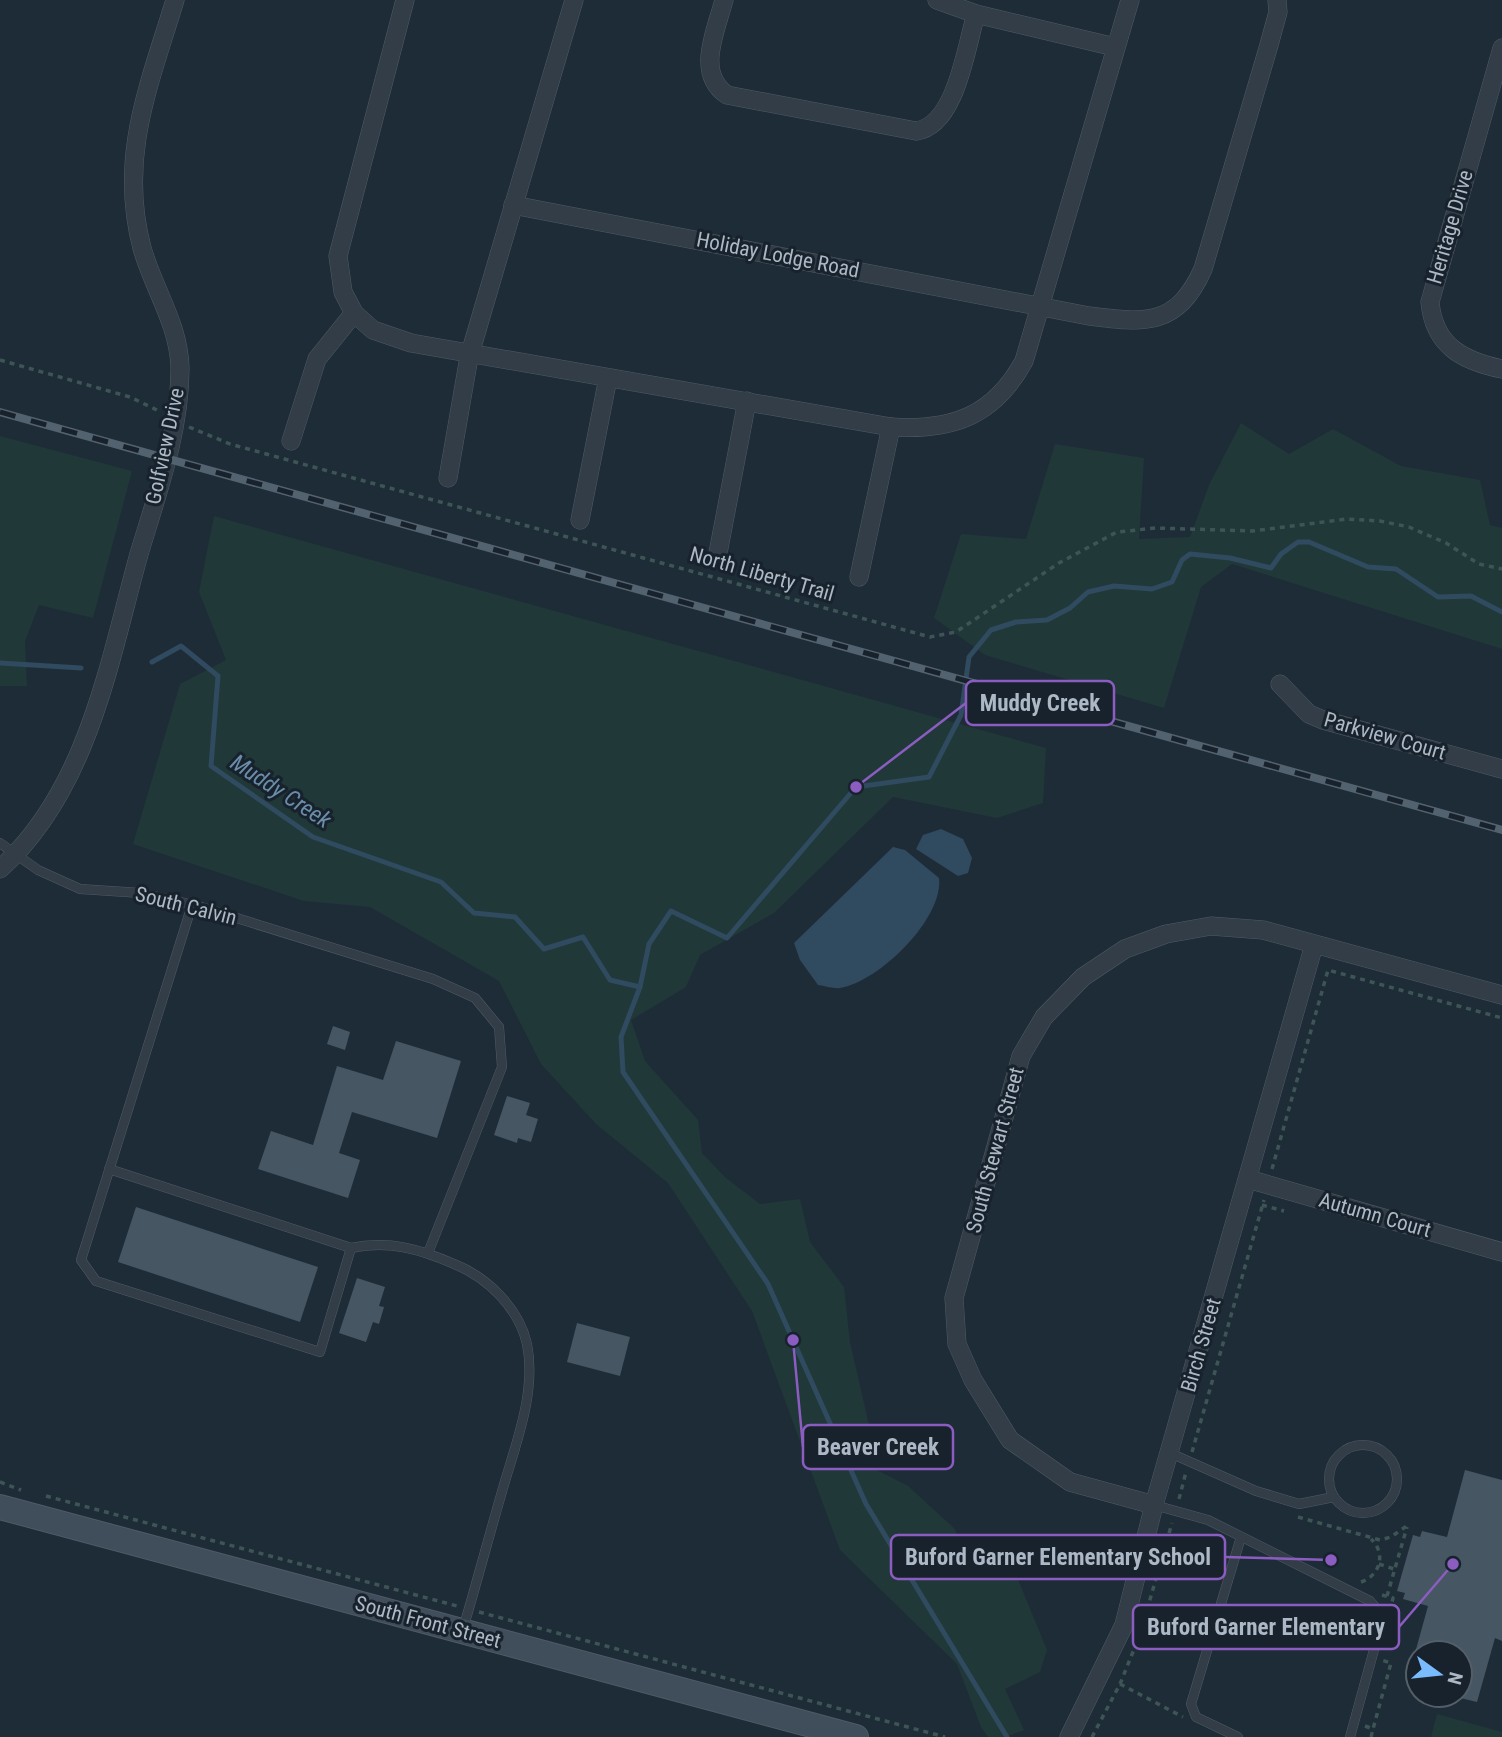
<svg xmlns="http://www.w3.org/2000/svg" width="1502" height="1737" font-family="'Roboto Condensed',sans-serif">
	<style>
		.green { fill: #203838 }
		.water { fill: #304a5f }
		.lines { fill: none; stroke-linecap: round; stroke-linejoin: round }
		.stream { stroke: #304a5f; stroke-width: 5 }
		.building { fill: #465663 }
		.lane-casing { stroke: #4f5b66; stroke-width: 10 }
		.street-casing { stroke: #4f5b66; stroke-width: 19 }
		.secondary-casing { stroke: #4f5b66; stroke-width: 26 }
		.path { stroke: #3e5555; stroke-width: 3.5; stroke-dasharray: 5 5; stroke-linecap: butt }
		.lane { stroke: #323d48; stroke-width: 9 }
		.street { stroke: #323d48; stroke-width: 18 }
		.secondary { stroke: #404d5b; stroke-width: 24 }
		.rail-casing { stroke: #53626f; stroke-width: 8 }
		.rail { stroke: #18222c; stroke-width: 5; stroke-dasharray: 16; stroke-linecap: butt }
		.labels { text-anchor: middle; stroke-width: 6; stroke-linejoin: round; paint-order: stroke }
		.street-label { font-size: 21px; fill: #acb8c5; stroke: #18222c }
		.water-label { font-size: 23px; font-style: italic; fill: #6a8daa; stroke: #18222c }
		.leader { fill: none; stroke: #8c5dc1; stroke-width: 2.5 }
		.callout-dot { fill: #8c5dc1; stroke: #18222c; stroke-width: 2.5 }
		.callout { fill: #18222c; stroke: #8c5dc1; stroke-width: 2.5 }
		.callout-label { font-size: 23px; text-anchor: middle; font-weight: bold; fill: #acb8c5 }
	</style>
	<rect width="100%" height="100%" fill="#1e2c37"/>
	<g class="green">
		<polygon points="1241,423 1289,454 1333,429 1401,466 1480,480 1490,525 1502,528 1502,649 1232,564 1201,587 1164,708 985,655 934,618 961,534 1026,539 1055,444 1144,458 1139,539 1190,537 1209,485"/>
		<polygon points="0,436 132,471 93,618 39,605 25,641 27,686 0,686"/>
		<polygon points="214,516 1046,748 1043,803 997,818 893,797 774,913 700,955 686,987 631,1020 645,1061 698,1120 702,1153 726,1178 760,1204 800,1199 810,1242 844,1287 850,1342 869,1425 871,1467 908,1486 955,1529 967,1561 1015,1572 1047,1650 1040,1672 1005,1689 1024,1730 1005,1737 988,1737 981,1727 957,1664 840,1550 752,1311 668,1183 596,1124 541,1064 499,981 370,907 304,901 133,844 180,684 226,660 199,592"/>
		<polygon points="1437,1714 1502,1732 1502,1737 1431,1737"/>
	</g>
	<g class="water">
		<polygon points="941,829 963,839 972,858 968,873 958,876 916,849 923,835"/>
		<path d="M893,847L905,850L939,878C944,918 879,982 840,988C834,989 825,986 818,985L800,960L794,943Z"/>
	</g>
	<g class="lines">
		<g class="stream">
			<polyline points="152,662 181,646 218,676 211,766 313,837 441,882 474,913 515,917 544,949 583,937 610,980 640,987 649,944 671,911 727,938 856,787 929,777 961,715 969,657 991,630 1016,622 1047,620 1070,608 1088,592 1114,586 1152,589 1172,582 1182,560 1190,554 1230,558 1271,568 1281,554 1298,542 1309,542 1368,567 1396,569 1438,597 1471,596 1502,612"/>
			<polyline points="0,663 81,668"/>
			<polyline points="640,987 621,1037 623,1072 768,1284 866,1504 1007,1737"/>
		</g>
	</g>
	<g class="building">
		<polygon points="333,1026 350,1032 345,1050 327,1044"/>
		<polygon points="396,1041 461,1061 437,1138 352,1112 339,1153 360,1160 348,1198 258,1169 271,1131 313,1145 337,1066 383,1080"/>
		<polygon points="507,1096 530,1103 526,1115 538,1119 531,1142 518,1138 517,1143 494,1135"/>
		<polygon points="136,1207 318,1267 300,1322 118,1262"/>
		<polygon points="357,1278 385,1287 379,1306 384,1307 379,1324 373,1322 366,1342 339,1333"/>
		<polygon points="577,1323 630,1337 620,1376 567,1362"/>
		<polygon points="1465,1470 1502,1480 1502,1641 1495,1638 1477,1702 1460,1698 1460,1653 1415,1653 1428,1606 1403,1599 1405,1593 1397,1591 1413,1535 1420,1537 1422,1531 1447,1537"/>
	</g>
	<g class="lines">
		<g class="lane-casing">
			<g id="lane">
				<polyline points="0,843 38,870 80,889 141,893 198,906 433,979 475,998 499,1027 502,1067 428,1253"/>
				<path d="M192,905L81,1260L96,1281L320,1352L351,1248C388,1240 420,1249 454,1264C487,1277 519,1308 527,1344C537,1394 514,1448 501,1495C488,1540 476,1585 463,1629"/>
				<polyline points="109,1169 351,1248"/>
				<circle cx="1363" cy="1479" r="34"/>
				<polyline points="1170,1453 1256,1491 1299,1504 1334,1497"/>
				<polyline points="1154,1505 1208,1520 1370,1601 1380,1613 1380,1628 1350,1737"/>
				<polyline points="1238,1737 1196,1717 1191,1704 1241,1537"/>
			</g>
		</g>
		<g class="street-casing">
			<g id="street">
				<path d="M724,0C716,31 695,73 727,95L916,131C956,126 966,47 976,14"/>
				<polyline points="937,0 976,14 1115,47"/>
				<path d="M1502,48L1430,302C1434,346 1463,361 1502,369"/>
				<path d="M513,205L1089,316C1145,323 1177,327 1203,269L1269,45L1278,12L1277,0"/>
				<path d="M354,313L373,330L411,343L891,427C952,431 994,416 1024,361L1130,0"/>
				<polyline points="291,441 317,359 354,313 343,292 338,256 405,0"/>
				<polyline points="448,478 469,357 574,0"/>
				<polyline points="580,520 608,378"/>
				<polyline points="718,553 747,401"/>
				<polyline points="859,577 891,427"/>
				<polyline points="1280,684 1309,714 1323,720 1502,769"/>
				<path d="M0,869C88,790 109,662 139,554C157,494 180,432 180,368C179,324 153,288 142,248C118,157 149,86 175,0"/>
				<polyline points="1248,1179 1502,1252"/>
				<polyline points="1154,1505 1070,1482 1010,1440 973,1380 957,1344 954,1298 1021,1056 1044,1017 1083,977 1125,949 1166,934 1211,926 1263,930 1502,995"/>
				<polyline points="1069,1737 1124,1625 1154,1505 1314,945"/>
			</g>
		</g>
		<g class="secondary-casing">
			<polyline id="secondary" points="0,1507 856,1737"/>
		</g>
		<g class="path">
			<polyline points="0,360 130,397 161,412"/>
			<polyline points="189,427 230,444 930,637 956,632 1059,563 1117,532 1156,528 1253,531 1347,519 1380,521 1409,527 1446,543 1479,564 1502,569"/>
			<polyline points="1272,1169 1328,970 1502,1018"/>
			<polyline points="1262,1205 1284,1211"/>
			<polyline points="1192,1452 1264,1200"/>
			<polyline points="0,1482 21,1490"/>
			<polyline points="46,1496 457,1606"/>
			<polyline points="1179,1499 1186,1472"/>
			<polyline points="1298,1517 1380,1540 1391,1537 1408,1525"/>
			<polyline points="1379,1564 1394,1569"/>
			<path d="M1361,1582C1381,1575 1386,1553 1371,1539"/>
			<polyline points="1382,1595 1393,1598 1391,1606"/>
			<polyline points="1387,1596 1407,1527"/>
			<polyline points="1147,1610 1172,1523"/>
			<polyline points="479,1612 945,1737"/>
			<polyline points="1120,1684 1183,1717"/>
			<polyline points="1365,1726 1373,1729 1391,1663 1381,1660"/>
			<polyline points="1092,1737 1120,1684 1139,1637"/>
			<polyline points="1371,1737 1373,1729"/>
		</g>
		<use href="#lane" class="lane"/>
		<use href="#street" class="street"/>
		<use href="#secondary" class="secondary"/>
		<g class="rail-casing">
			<polyline id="rail" points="0,412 1502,830"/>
		</g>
		<use href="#rail" class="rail"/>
	</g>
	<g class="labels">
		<g class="street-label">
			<text transform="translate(1450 227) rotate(-74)" y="7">Heritage Drive</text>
			<text transform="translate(778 255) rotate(11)" y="7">Holiday Lodge Road</text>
			<text transform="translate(165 446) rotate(-78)" y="7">Golfview Drive</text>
			<text transform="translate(762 574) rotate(16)" y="7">North Liberty Trail</text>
			<text transform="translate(1385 736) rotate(16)" y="7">Parkview Court</text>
			<text transform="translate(186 906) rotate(14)" y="7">South Calvin</text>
			<text transform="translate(995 1150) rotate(-75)" y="7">South Stewart Street</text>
			<text transform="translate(1375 1215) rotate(16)" y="7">Autumn Court</text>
			<text transform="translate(1201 1345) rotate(-74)" y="7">Birch Street</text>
			<text transform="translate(428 1622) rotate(15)" y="7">South Front Street</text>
		</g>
		<g class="water-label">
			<text transform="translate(281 791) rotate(33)" y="8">Muddy Creek</text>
		</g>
	</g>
	<path class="leader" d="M856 787L966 703M793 1340L803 1447M1331 1560L1225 1557M1453 1564L1399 1627"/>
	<g class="callout-dot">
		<circle cx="856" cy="787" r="7"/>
		<circle cx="793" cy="1340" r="7"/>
		<circle cx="1331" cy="1560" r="7"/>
		<circle cx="1453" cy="1564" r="7"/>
	</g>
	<g class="callout">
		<rect x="966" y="681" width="148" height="44" rx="7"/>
		<rect x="803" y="1425" width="150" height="44" rx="7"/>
		<rect x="891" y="1535" width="334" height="44" rx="7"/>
		<rect x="1133" y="1605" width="266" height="44" rx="7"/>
	</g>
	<g class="callout-label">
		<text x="1040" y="711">Muddy Creek</text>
		<text x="878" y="1455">Beaver Creek</text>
		<text x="1058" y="1565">Buford Garner Elementary School</text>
		<text x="1266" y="1635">Buford Garner Elementary</text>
	</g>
	<g transform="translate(1439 1674) rotate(105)"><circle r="33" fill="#18222c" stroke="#535e69" stroke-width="2"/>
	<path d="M0-5L12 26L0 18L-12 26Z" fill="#79bbfd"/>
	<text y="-10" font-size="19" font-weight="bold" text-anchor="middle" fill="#acb8c5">N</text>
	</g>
</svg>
